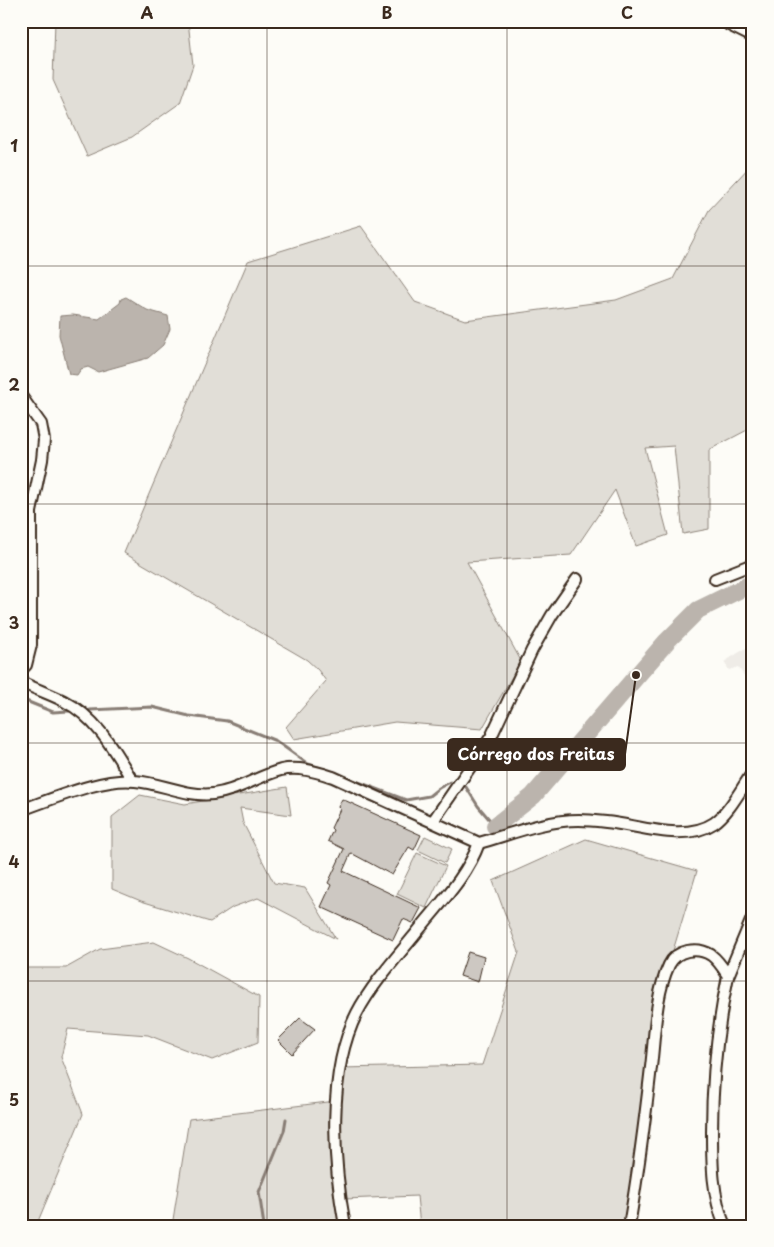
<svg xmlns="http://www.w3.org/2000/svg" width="774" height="1247" font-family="'Playpen Sans',sans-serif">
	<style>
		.built { fill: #efece7 }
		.green { fill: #e1ded7; stroke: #8e847a }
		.water { fill: #bbb4ad; stroke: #887d74 }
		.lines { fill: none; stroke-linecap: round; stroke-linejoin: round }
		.stream { stroke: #887d74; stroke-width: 3 }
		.river { stroke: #bbb4ad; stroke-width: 18 }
		.building { fill: #cdc8c2; stroke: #3b2a1e }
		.minor-casing { stroke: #3b2a1e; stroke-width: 14 }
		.minor { stroke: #fdfcf7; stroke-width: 10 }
		.grid { fill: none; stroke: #3b2a1e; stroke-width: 1; stroke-opacity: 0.55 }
		.leader { fill: none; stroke: #3b2a1e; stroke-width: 2 }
		.callout-dot { fill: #3b2a1e; stroke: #fdfcf7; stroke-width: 2 }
		.callout { fill: #3b2a1e; stroke: #3b2a1e; stroke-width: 2 }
		.callout-label { font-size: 16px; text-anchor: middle; font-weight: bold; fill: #fff }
		.neatline { fill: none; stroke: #3b2a1e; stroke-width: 2 }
		.grid-label { font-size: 16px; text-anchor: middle; font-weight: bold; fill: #3b2a1e }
	</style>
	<rect width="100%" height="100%" fill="#fdfcf7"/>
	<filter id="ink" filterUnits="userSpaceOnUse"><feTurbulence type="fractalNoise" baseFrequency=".02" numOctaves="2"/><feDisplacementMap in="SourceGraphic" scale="10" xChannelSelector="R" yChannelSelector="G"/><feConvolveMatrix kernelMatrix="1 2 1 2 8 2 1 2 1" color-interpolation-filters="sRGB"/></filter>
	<g filter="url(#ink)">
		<polygon class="built" points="746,648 753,658 753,683 750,684 738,667 729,670 724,662"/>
		<g class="green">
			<polygon points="55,21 188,21 193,65 180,103 132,137 87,156 53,80"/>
			<polygon points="751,165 753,165 753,427 709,450 709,529 683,534 674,446 645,448 668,535 636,546 615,490 571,555 467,562 521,661 482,729 395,722 294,739 286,727 326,681 318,670 307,660 124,553 248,261 361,226 415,302 465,320 616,300 673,279 709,210"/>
			<polygon points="287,787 291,815 240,808 243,823 274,883 305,888 336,939 258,898 233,907 210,922 141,901 112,889 112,817 140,795 185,804"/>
			<polygon points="425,836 452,849 445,863 418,850"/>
			<polygon points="586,839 697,871 669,964 629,1226 420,1226 417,1196 345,1199 347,1226 172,1226 189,1119 336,1101 340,1068 482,1065 519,952 493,881"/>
			<polygon points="417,853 446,866 426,908 397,894"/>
			<polygon points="154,942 188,958 259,997 258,1042 212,1060 148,1035 68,1029 61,1057 83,1114 36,1226 21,1226 21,968 66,968 100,949"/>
		</g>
		<polygon class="water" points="126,297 147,310 168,316 170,329 163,345 148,358 98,372 88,367 81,369 77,375 69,374 59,335 60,316 73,315 99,319 120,303 121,299"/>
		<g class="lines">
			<g class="stream">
				<polyline points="21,699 53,712 69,711"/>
				<polyline points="90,710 152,707 189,716 227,721 276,741 308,764 321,768"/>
				<polyline points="332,772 406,800 429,796 439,788 450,782"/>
				<polyline points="466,787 478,806 495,826"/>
				<polyline points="264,1226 259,1192 284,1131 286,1119"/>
			</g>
			<polyline class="river" points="495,826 533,796 667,641 698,610 753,583"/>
		</g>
		<g class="building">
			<polygon points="342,799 421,835 414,850 409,847 392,875 351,853 343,871 421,908 413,923 403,919 393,940 321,907 331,885 328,883 344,849 328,841 333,830 331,828 340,809 338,807"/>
			<polygon points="468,952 484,957 478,982 460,976"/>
			<polygon points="300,1018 315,1029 292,1054 278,1040"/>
		</g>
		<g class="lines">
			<g class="minor-casing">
				<g id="minor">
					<polyline points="725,21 729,25 753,37"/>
					<polyline points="21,396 41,424 44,440 42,460 31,512 31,645 26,665 21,670"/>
					<polyline points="715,579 753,564"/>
					<path d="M21,682C35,689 50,694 64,701C97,718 114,750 132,780"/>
					<path d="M21,810C53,799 103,777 135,781C161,783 187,797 213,794C238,791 258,776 281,770C299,766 317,772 333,777L479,843C511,834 545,820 579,820C588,820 597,821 606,822C638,825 684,843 714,823C729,813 742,787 753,772"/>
					<polyline points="433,821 491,737 532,650 552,615 577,579"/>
					<polyline points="728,976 753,916"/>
					<path d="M345,1226C333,1162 327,1072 357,1013C371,986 395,959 414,936C437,906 466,879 479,843"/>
					<path d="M629,1226C638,1173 645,1120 651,1067C655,1035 655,995 669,965C676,950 697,946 711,955C719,961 723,968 728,976C717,1028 712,1079 712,1132C712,1164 712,1195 725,1226"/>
				</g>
			</g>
			<use href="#minor" class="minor"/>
		</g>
	</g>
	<path class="grid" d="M267,21V1226M507,21V1226M21,266H753M21,504H753M21,743H753M21,981H753"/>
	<path class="leader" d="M636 675L625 754"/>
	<circle class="callout-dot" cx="636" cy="675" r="5"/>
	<rect class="callout" x="448" y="739" width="177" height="31" rx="5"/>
	<g class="callout-label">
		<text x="536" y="760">Córrego dos Freitas</text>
	</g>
	<rect width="774" height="1247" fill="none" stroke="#fdfcf7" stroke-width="55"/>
	<rect x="28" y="28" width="718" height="1192" class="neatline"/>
	<g class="grid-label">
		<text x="147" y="19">A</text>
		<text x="387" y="19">B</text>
		<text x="627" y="19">C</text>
		<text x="14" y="152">1</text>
		<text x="14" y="391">2</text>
		<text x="14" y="629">3</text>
		<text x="14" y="868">4</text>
		<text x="14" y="1106">5</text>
	</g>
</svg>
